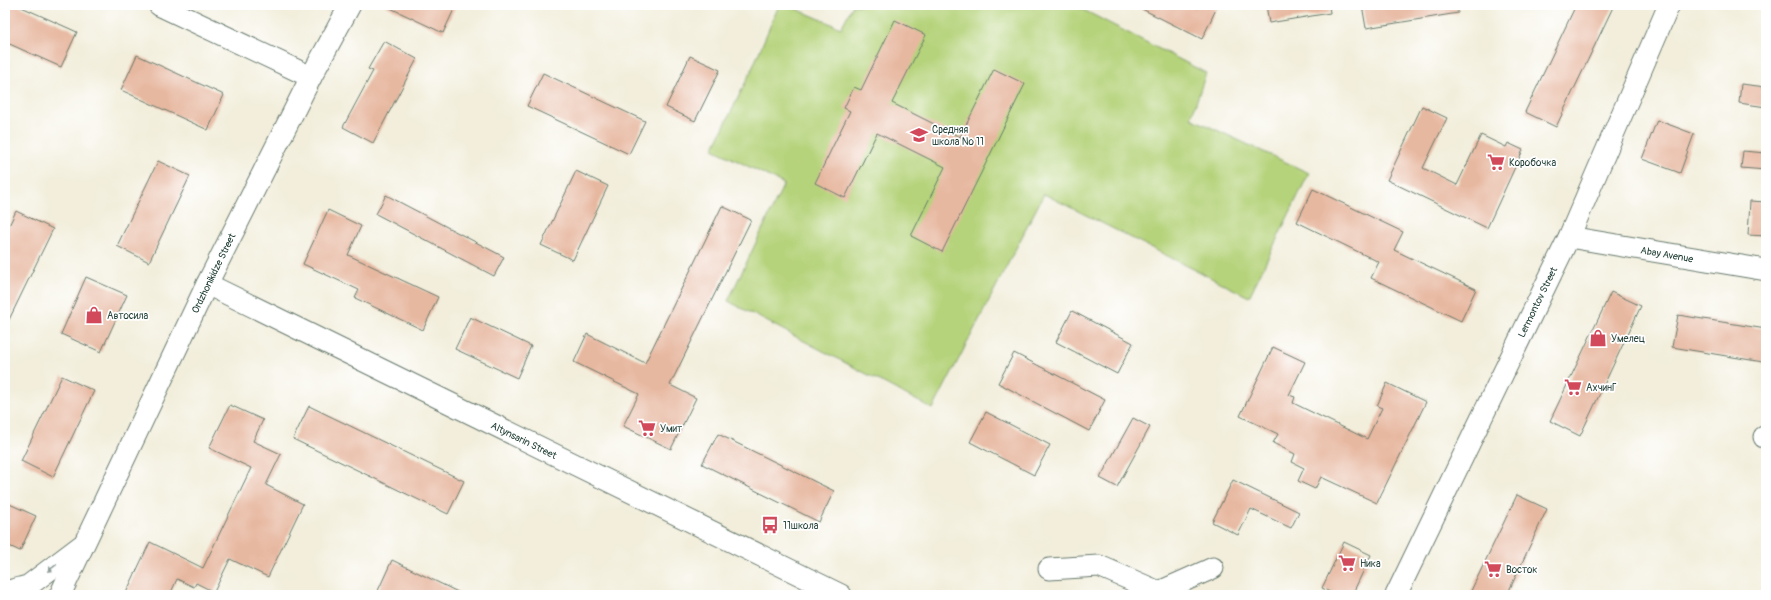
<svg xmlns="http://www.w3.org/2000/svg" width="1771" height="600" font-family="Pangolin,sans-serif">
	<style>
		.green { fill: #b5d37a; stroke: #6a8857 }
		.building { fill: #e7b8a0 }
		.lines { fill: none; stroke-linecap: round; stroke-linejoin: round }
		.minor-casing { stroke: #697b6e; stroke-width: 23 }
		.minor { stroke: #fff; stroke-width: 21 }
		.oneway { fill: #8f9e9a }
		.labels { text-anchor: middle; stroke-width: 3.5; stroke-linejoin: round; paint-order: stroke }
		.poi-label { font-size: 10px; fill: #1f3d34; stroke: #fff; text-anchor: start }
		.street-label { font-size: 10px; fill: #1f3d34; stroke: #fff }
	</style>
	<rect width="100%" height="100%" fill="#fff"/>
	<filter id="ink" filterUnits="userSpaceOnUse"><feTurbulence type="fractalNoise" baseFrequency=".025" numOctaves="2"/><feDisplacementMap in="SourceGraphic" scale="8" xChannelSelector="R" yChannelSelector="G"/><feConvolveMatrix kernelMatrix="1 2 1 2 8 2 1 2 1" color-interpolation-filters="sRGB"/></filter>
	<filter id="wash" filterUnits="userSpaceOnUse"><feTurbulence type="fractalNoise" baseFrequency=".012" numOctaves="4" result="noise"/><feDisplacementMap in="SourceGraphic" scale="16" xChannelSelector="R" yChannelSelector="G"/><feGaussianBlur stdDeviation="0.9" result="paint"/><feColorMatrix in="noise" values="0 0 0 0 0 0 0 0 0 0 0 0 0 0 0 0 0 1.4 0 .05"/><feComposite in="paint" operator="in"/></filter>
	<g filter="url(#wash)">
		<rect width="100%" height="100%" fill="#f2eedb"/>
		<polygon class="green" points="779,5 787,5 841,28 853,5 1074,5 1206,73 1191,118 1309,173 1249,297 1044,194 933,409 728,301 784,184 713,149 752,69"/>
		<g id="blocks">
			<g class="building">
				<polygon points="5,5 17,5 77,32 61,67 5,42"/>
				<polygon points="384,5 456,5 443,33"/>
				<polygon points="1134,5 1218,5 1202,39"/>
				<polygon points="1266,5 1329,5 1330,13 1269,23"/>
				<polygon points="1362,5 1458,5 1458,13 1366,28"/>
				<polygon points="1576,5 1614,5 1556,127 1525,112"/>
				<polygon points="895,20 926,35 892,103 960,137 994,69 1025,84 942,252 911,236 945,167 877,133 845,198 815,183 850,111 844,108 854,87 861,90"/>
				<polygon points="384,41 417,59 373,143 343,127 373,71 368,69"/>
				<polygon points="137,55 224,95 208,130 121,90"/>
				<polygon points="690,56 720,70 695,121 666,107"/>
				<polygon points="543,73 645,121 629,154 527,106"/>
				<polygon points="1741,84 1766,87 1766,107 1739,103"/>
				<polygon points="1422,106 1447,118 1423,168 1457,185 1481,135 1506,147 1508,143 1523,150 1487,228 1387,180"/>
				<polygon points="1657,120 1694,134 1680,173 1642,159"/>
				<polygon points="1743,151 1766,153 1766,170 1741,168"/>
				<polygon points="158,161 190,176 149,262 117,246"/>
				<polygon points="576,171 608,186 573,260 541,245"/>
				<polygon points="1313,189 1403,232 1394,250 1476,289 1461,321 1371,278 1379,262 1297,222"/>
				<polygon points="386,195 504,257 494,276 376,214"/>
				<polygon points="1750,201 1766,202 1766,236 1748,235"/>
				<polygon points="722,206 751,220 670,385 696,398 671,449 623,426 639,394 574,362 587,334 645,363"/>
				<polygon points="328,210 361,226 348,255 438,297 423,330 355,298 359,290 303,264"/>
				<polygon points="16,211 53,229 5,328 5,234"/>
				<polygon points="86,277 127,295 101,352 61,334"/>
				<polygon points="1611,292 1641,306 1580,436 1550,421"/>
				<polygon points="1072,311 1133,343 1117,374 1056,342"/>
				<polygon points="1678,315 1766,329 1763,362 1672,347"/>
				<polygon points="470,317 531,346 517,378 455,349"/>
				<polygon points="1273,347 1305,362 1289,395 1295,397 1293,403 1367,439 1382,408 1377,406 1387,383 1426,402 1377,503 1321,477 1315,489 1298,481 1304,468 1292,462 1295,454 1273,443 1278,434 1240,416"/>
				<polygon points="1014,353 1105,400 1089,431 998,383"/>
				<polygon points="62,376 94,391 53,477 21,461"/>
				<polygon points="230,405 263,420 253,441 281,454 266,485 303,504 268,577 230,559 214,592 196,583 194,587 177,579 170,595 125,595 150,542 203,568 251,468 209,448"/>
				<polygon points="309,406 464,481 448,514 293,439"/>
				<polygon points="986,412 1050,445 1034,475 970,442"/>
				<polygon points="1133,418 1150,427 1117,487 1100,478"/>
				<polygon points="718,434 834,491 819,522 702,464"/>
				<polygon points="1233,480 1299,512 1291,528 1251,509 1238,535 1212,522"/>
				<polygon points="1517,495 1547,509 1507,595 1469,595"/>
				<polygon points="5,502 36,516 20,551 5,544"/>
				<polygon points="1344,542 1371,555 1352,595 1336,595 1322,588"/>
				<polygon points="392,560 464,595 376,595"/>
			</g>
		</g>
	</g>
	<g filter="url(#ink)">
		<use href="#blocks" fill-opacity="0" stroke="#697b6e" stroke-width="1"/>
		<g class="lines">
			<g class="minor-casing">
				<g id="minor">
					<polyline points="159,5 311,77"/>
					<polyline points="1569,237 1766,270"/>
					<polyline points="207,284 841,595"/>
					<polyline points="1764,437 1766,437"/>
					<polyline points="1049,569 1099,566 1159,592 1213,568"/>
					<polyline points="5,592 28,586 81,546"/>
					<polyline points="60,595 207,284 311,77 350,5"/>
					<polyline points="1396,595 1569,237 1669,5"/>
				</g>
			</g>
			<use href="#minor" class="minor"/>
		</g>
		<defs><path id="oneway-solid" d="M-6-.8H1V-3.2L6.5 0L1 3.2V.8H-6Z"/></defs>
		<use class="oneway" href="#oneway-solid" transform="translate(52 568) rotate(143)"/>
	</g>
	<defs>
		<g id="school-bare" transform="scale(1.38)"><path d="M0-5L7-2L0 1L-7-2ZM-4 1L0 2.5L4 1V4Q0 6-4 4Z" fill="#d1495b" stroke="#fff" stroke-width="2.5" paint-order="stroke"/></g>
		<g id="supermarket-bare" transform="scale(1.38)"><path d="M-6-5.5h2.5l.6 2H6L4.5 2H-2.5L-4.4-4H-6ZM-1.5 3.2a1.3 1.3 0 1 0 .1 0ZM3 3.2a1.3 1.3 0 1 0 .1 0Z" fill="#d1495b" stroke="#fff" stroke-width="2.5" paint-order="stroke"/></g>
		<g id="shop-bare" transform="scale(1.38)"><path d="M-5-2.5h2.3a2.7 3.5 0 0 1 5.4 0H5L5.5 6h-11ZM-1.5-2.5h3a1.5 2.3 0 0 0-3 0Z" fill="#d1495b" stroke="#fff" stroke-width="2.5" paint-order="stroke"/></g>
		<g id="bus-bare" transform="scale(1.38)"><path d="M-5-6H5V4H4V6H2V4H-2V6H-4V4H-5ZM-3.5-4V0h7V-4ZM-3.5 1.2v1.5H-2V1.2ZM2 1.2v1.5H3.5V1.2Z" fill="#d1495b" stroke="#fff" stroke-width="2.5" paint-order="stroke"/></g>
	</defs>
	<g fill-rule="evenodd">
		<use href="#school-bare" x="919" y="135"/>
		<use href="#supermarket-bare" x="1496" y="162"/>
		<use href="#shop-bare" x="94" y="315"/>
		<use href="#shop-bare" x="1598" y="338"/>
		<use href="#supermarket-bare" x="1573" y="387"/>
		<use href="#supermarket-bare" x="647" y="428"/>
		<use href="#bus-bare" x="770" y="525"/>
		<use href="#supermarket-bare" x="1347" y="563"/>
		<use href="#supermarket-bare" x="1493" y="569"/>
	</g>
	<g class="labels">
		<g class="poi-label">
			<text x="932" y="133">Средняя<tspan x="932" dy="12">школа № 11</tspan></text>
			<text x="1509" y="166">Коробочка</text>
			<text x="107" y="319">Автосила</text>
			<text x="1611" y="342">Умелец</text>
			<text x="1586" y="391">АхчинГ</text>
			<text x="660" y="432">Умит</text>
			<text x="783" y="529">11школа</text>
			<text x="1360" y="567">Ника</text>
			<text x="1506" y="573">Восток</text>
		</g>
		<g class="street-label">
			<text transform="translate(1667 254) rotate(10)" y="4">Abay Avenue</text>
			<text transform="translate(213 273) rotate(-64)" y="4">Ordzhonikidze Street</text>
			<text transform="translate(1537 302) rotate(-64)" y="4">Lermontov Street</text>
			<text transform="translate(524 440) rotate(26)" y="4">Altynsarin Street</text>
		</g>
	</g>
	<rect width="1771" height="600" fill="none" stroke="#fff" stroke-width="20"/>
</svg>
